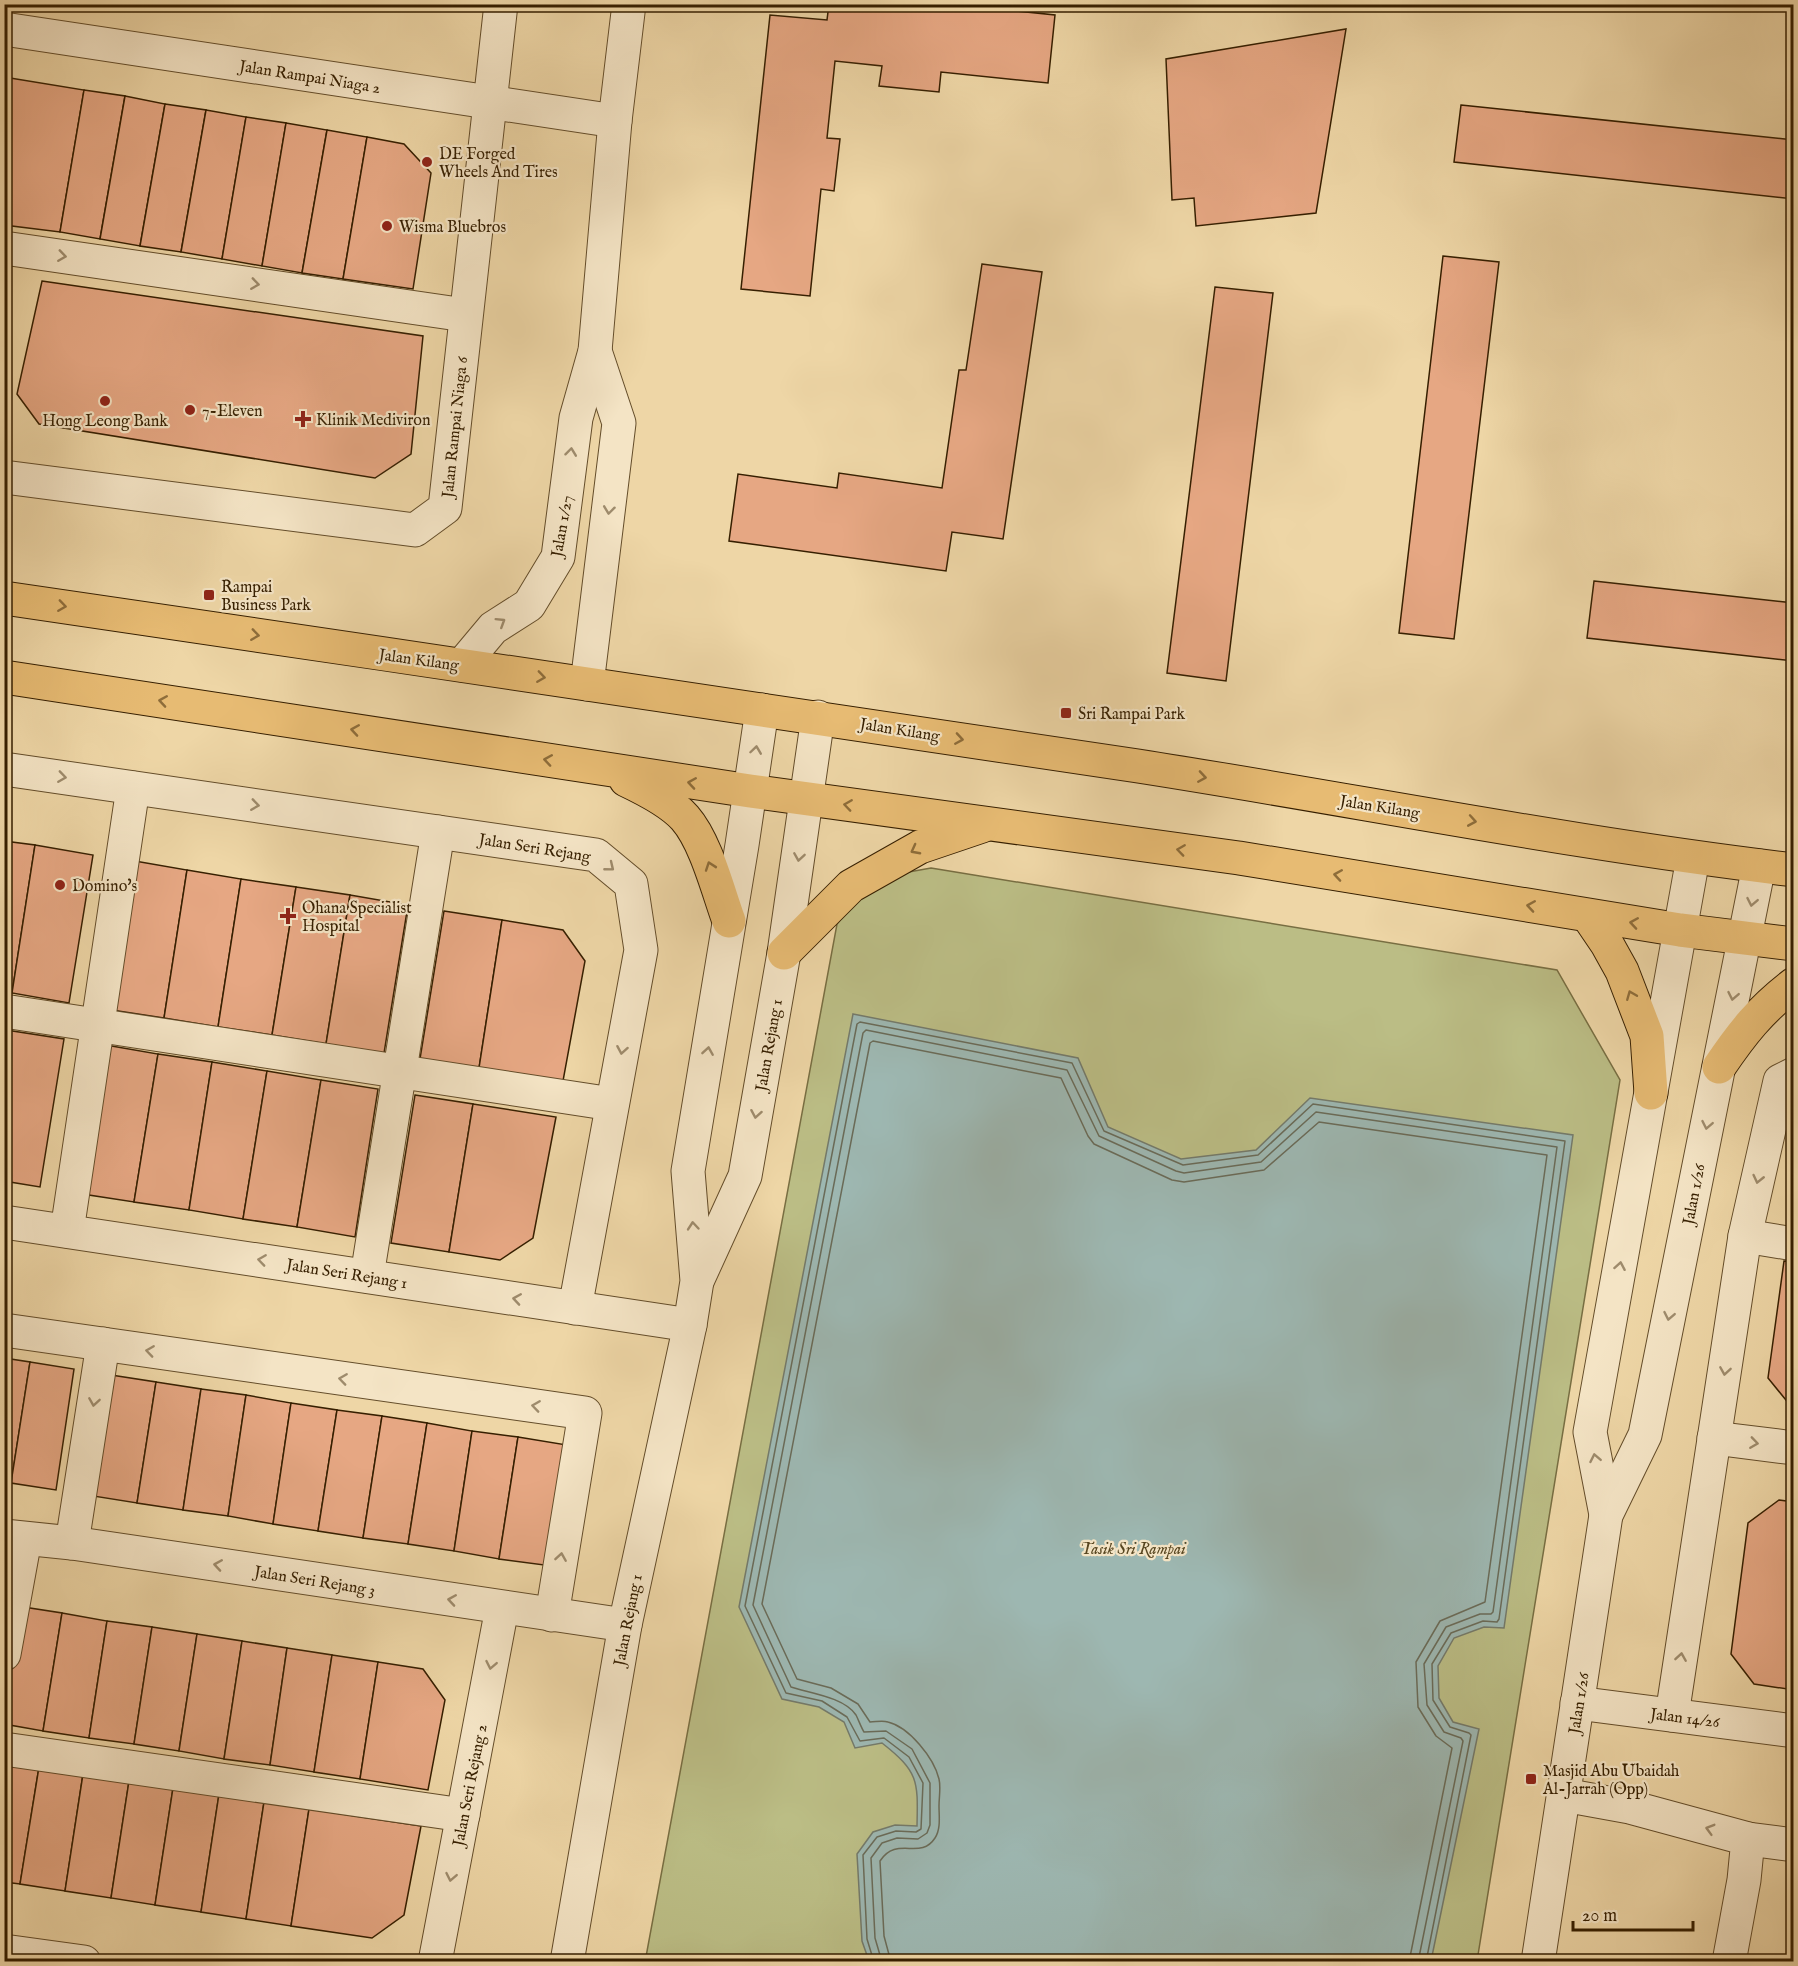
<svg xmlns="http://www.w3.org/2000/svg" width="1798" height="1966" font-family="'IM FELL English',serif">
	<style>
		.green { fill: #bbbd85; stroke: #786e42; stroke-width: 1.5 }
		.water { fill: #9db7b1; stroke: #747a6a; stroke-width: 1.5 }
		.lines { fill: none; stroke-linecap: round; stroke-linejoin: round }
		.shore { stroke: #6a6b58; stroke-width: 1.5 }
		.building { fill: #e6a783; stroke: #361f00; stroke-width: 1.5 }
		.minor-casing { stroke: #644d2a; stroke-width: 35 }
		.major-casing { stroke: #361f00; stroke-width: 35 }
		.minor { stroke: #f4e4c5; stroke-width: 33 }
		.major { stroke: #e7bb73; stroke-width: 33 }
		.oneway { stroke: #9e8b6c }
		.oneway2 { stroke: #8e6d3a }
		.poi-dot { fill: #8f2418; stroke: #f4e4c5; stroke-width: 2 }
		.labels { text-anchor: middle; stroke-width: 4.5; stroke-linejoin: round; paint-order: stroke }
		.street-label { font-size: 16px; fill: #361f00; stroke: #f4e4c5 }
		.poi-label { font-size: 16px; fill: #361f00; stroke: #f4e4c5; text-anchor: start }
		.park-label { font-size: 16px; font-style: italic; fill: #574621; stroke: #f4e4c5 }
	</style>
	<rect width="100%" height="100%" fill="#eed6a6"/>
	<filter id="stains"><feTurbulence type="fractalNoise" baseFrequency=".00333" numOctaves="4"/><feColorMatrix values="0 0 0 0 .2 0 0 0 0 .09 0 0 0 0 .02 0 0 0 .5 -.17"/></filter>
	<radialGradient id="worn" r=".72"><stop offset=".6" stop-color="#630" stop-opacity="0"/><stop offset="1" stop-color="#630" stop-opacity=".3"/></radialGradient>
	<polygon class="green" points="931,868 1557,970 1620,1080 1477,1961 645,1962 837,924 861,893 892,875"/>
	<path class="water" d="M853,1014L1078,1058L1108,1127L1181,1159L1256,1150L1310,1098L1573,1135L1504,1628L1484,1627L1454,1638L1438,1666L1439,1698L1453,1722L1479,1729L1431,1961H869L862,1941L857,1854L873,1832L895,1825L917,1826C918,1781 919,1772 882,1743L855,1748L844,1722L819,1707L782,1699L739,1607Z"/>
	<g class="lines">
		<g class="shore">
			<polyline points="874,1962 867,1939 863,1855 877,1837 896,1831 916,1832 921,1829 923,1783 909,1757 884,1738 860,1741 847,1717 822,1701 786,1693 745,1606 857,1024 860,1022 1072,1063 1104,1131 1183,1165 1258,1155 1313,1104 1565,1141 1499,1619 1497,1622 1483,1621 1451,1633 1432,1664 1433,1700 1450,1727 1469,1733 1471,1735 1426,1962"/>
			<path d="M882,1962L875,1938L871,1858L882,1843L897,1838L918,1839L927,1833L930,1825V1783L912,1749L886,1731L864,1732C861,1727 859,1721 856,1715C844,1697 809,1693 791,1687L753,1605L863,1033L866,1030L1067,1070L1099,1136L1176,1171L1184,1173L1261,1162L1316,1112L1557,1147L1493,1612L1491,1614H1480L1446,1627L1424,1664L1427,1705L1444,1732L1461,1738L1463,1741L1418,1962"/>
			<path d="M891,1962L884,1936L880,1861C897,1835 920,1861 935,1838C941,1829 939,1816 939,1806C939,1797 941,1787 939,1779C934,1758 909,1727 888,1722C882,1720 876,1722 870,1722L858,1704L831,1688L797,1679L762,1604L870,1043L873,1041L1061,1078L1088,1136L1094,1144L1172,1180L1184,1182L1264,1170L1319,1122L1547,1155L1485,1602L1440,1621L1416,1662L1418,1707L1436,1736L1452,1748L1409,1962"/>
		</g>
	</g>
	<g class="building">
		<polygon points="389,4 433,4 425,11"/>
		<polygon points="829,4 951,4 1055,15 1048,83 941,72 939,92 879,86 882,66 835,61 827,138 840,139 834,191 821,189 810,296 741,289 770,15 827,20"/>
		<polygon points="1346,29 1316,213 1196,226 1194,198 1172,200 1166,59"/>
		<polygon points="4,77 84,90 60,232 4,225"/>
		<polygon points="84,90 125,96 100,239 60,232"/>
		<polygon points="125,96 165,104 140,246 100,239"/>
		<polygon points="165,104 206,110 181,252 140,246"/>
		<polygon points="1461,105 1794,140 1794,199 1454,162"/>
		<polygon points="206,110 246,117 222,259 181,252"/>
		<polygon points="246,117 286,123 262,266 222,259"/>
		<polygon points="286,123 327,130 302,273 262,266"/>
		<polygon points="327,130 367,137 343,279 302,273"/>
		<polygon points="367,137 404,144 431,173 413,289 343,279"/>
		<polygon points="1443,256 1499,262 1454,639 1399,633"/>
		<polygon points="982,264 1042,272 1003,539 952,532 946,571 729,541 738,474 837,488 839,473 942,488 959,370 966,370"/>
		<polygon points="42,281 423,336 411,454 375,478 39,424 17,394"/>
		<polygon points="1215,287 1273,293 1226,681 1167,673"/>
		<polygon points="1594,581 1794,603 1794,661 1587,638"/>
		<polygon points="4,841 35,845 12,993 4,992"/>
		<polygon points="35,845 93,855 69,1003 12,993"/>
		<polygon points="129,860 187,870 164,1018 105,1009"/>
		<polygon points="187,870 241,879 218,1027 164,1018"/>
		<polygon points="241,879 296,887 272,1035 218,1027"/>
		<polygon points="296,887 350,895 326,1044 272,1035"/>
		<polygon points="350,895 408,905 384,1053 326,1044"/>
		<polygon points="444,911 502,920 479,1068 420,1059"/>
		<polygon points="502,920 563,930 585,961 563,1081 479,1068"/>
		<polygon points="6,1030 64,1039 40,1187 4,1181"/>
		<polygon points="100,1044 158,1054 134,1202 76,1193"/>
		<polygon points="158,1054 212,1062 189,1210 134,1202"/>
		<polygon points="212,1062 267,1071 243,1219 189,1210"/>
		<polygon points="267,1071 321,1080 297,1227 243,1219"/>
		<polygon points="321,1080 378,1089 355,1237 297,1227"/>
		<polygon points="415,1095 473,1104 449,1252 391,1243"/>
		<polygon points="473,1104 556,1117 533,1238 500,1260 449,1252"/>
		<polygon points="1794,1193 1794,1225 1789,1225"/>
		<polygon points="1784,1261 1794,1262 1794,1410 1768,1378"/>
		<polygon points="4,1358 30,1362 11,1483 4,1482"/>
		<polygon points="30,1362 74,1369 56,1490 11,1483"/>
		<polygon points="111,1375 156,1382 137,1503 93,1496"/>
		<polygon points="156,1382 201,1389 183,1510 137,1503"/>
		<polygon points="201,1389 246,1395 228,1516 183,1510"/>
		<polygon points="246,1395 291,1403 273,1524 228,1516"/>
		<polygon points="291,1403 337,1410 318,1531 273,1524"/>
		<polygon points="337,1410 382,1416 363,1538 318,1531"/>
		<polygon points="382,1416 427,1423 408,1544 363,1538"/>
		<polygon points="427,1423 472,1431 454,1551 408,1544"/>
		<polygon points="472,1431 518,1437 499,1559 454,1551"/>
		<polygon points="518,1437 567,1445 544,1565 499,1559"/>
		<polygon points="1779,1500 1794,1502 1794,1690 1754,1684 1731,1654 1748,1523"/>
		<polygon points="17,1606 62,1613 43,1731 4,1724 4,1684"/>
		<polygon points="62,1613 107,1621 89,1738 43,1731"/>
		<polygon points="107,1621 152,1627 134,1744 89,1738"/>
		<polygon points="152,1627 197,1634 179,1751 134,1744"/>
		<polygon points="197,1634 242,1641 224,1759 179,1751"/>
		<polygon points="242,1641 287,1648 270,1765 224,1759"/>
		<polygon points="287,1648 332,1655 314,1772 270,1765"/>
		<polygon points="332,1655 378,1662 360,1779 314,1772"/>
		<polygon points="378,1662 423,1669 445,1700 428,1790 360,1779"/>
		<polygon points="4,1762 39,1767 20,1884 4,1882"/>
		<polygon points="39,1767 83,1774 65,1891 20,1884"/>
		<polygon points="83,1774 129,1781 111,1898 65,1891"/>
		<polygon points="129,1781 173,1788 155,1905 111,1898"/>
		<polygon points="173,1788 219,1794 201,1912 155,1905"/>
		<polygon points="219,1794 264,1802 246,1919 201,1912"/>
		<polygon points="264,1802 309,1809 291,1926 246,1919"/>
		<polygon points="309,1809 421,1826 404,1915 372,1938 291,1926"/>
	</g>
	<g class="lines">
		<g class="minor-casing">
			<g id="minor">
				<polyline points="4,29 615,121"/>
				<polyline points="4,248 465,315"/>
				<polyline points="4,477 415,530 445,508 501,4"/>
				<polyline points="462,665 493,628 529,605 558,557 576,418 595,351 615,121 629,4"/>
				<polyline points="587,684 619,423 595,351"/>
				<polyline points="4,769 596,855 631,884 641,950 575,1308"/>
				<polyline points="4,1011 612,1104"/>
				<polyline points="4,1222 690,1325"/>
				<polyline points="67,1231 133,788"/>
				<polyline points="1745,1236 1794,1244"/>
				<polyline points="367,1276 438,832"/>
				<polyline points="698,1279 745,1176 784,953 818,717"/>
				<polyline points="4,1330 585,1413 552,1615"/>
				<polyline points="1714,1438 1794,1448"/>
				<polyline points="1606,1515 1590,1432 1693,858"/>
				<polyline points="4,1536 72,1543 625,1625"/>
				<polyline points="72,1543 103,1344"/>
				<polyline points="4,1654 25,1539"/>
				<polyline points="1577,1703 1794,1731"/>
				<polyline points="1672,1715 1745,1236 1780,1081 1794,1074"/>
				<polyline points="4,1749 463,1815"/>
				<polyline points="1564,1795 1630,1807 1748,1839 1744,1880 1729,1962"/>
				<polyline points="1748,1839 1794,1845"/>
				<polyline points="4,1951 84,1962"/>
				<polyline points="435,1962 502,1608"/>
				<polyline points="567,1962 625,1625 690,1325 697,1281 688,1171 742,845 762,710"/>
				<polyline points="1538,1962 1606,1515 1645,1435 1759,866"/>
			</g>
		</g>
		<g class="major-casing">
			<g id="major">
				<path d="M4,598C382,654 760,708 1138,766C1356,800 1574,844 1794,870"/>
				<polyline points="4,677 750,791 1239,858 1680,930 1794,944"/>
				<path d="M626,780C645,789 671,802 685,818C706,842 718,891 729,921"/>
				<polyline points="1588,916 1607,944 1622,971 1647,1036 1651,1093"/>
				<polyline points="784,953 851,886 920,847 982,826"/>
				<path d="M1719,1067C1742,1033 1760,1010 1794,984"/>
			</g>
		</g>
		<use href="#minor" class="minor"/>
		<use href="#major" class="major"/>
	</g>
	<defs><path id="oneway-chevron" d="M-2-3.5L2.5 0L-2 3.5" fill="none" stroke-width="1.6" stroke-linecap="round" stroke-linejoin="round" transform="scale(1.5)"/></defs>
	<g class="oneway">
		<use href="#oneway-chevron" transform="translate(62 256) rotate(8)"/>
		<use href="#oneway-chevron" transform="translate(255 284) rotate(8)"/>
		<use href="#oneway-chevron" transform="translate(571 452) rotate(-83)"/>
		<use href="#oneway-chevron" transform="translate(609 510) rotate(97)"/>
		<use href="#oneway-chevron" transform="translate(501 622) rotate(-32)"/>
		<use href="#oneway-chevron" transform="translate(756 750) rotate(-82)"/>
		<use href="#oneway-chevron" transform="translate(62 777) rotate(8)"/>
		<use href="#oneway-chevron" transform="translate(255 805) rotate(8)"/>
		<use href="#oneway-chevron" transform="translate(799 857) rotate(99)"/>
		<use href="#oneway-chevron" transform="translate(610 867) rotate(39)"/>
		<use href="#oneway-chevron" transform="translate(1752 902) rotate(101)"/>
		<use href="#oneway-chevron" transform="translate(1733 996) rotate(101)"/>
		<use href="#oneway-chevron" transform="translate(622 1050) rotate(100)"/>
		<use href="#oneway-chevron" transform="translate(708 1051) rotate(-81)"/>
		<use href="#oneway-chevron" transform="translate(756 1114) rotate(100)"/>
		<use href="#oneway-chevron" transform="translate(1707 1125) rotate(101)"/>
		<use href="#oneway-chevron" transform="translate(1758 1179) rotate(103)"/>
		<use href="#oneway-chevron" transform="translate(693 1226) rotate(-95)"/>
		<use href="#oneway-chevron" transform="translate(262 1260) rotate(-172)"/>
		<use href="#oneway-chevron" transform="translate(1620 1266) rotate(-80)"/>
		<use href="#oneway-chevron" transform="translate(517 1299) rotate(-171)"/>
		<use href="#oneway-chevron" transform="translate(1669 1316) rotate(101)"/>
		<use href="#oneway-chevron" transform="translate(150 1351) rotate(-172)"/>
		<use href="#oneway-chevron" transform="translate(1725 1371) rotate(99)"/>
		<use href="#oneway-chevron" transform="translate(343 1379) rotate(-172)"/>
		<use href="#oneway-chevron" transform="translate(94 1402) rotate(99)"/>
		<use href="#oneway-chevron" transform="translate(536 1406) rotate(-172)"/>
		<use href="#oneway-chevron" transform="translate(1754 1443) rotate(8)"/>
		<use href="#oneway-chevron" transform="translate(1595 1458) rotate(-101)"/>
		<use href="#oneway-chevron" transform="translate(561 1557) rotate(-81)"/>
		<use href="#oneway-chevron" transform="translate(218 1565) rotate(-171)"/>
		<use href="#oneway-chevron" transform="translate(452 1600) rotate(-171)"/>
		<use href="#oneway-chevron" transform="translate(1681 1657) rotate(-81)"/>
		<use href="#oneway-chevron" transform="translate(491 1665) rotate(101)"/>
		<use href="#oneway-chevron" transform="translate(1710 1829) rotate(-164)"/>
		<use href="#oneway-chevron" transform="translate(451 1877) rotate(101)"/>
	</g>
	<g class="oneway2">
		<use href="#oneway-chevron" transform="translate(62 606) rotate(8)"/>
		<use href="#oneway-chevron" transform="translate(255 635) rotate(8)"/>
		<use href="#oneway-chevron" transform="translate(541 677) rotate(8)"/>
		<use href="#oneway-chevron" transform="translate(163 701) rotate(-171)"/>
		<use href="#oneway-chevron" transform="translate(355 730) rotate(-171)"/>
		<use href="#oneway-chevron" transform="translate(959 739) rotate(9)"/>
		<use href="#oneway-chevron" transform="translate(548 760) rotate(-171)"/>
		<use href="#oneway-chevron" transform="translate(1202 777) rotate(9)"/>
		<use href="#oneway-chevron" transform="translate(692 783) rotate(-171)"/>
		<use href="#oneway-chevron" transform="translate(848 805) rotate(-172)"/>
		<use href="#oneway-chevron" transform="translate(1472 821) rotate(10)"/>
		<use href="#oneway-chevron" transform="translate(915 850) rotate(152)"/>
		<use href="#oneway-chevron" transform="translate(1181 850) rotate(-172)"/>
		<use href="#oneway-chevron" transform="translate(710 866) rotate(-109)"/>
		<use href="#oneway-chevron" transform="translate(1338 875) rotate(-171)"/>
		<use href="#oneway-chevron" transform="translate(1531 906) rotate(-171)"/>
		<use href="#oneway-chevron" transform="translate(1634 923) rotate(-171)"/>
		<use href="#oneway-chevron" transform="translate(1631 995) rotate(-112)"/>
	</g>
	<g class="poi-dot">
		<circle cx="427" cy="162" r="6"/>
		<circle cx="387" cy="226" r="6"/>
		<circle cx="105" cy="401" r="6"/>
		<circle cx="190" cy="410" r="6"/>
		<path d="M300 410h6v6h6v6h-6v6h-6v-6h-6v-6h6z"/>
		<rect x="203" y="589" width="12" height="12" rx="3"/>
		<rect x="1060" y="707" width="12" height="12" rx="3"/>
		<circle cx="60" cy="885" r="6"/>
		<path d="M285 907h6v6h6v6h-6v6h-6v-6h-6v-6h6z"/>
		<rect x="1525" y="1773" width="12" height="12" rx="3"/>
	</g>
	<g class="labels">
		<g class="street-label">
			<text transform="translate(310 76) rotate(9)" y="6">Jalan Rampai Niaga 2</text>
			<text transform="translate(454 427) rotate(-84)" y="6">Jalan Rampai Niaga 6</text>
			<text transform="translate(561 526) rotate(-80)" y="6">Jalan 1/27</text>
			<text transform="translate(419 659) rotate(8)" y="6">Jalan Kilang</text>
			<text transform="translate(900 729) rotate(9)" y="6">Jalan Kilang</text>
			<text transform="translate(1380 806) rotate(9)" y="6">Jalan Kilang</text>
			<text transform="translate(535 847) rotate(9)" y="6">Jalan Seri Rejang</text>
			<text transform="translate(768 1045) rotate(-80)" y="6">Jalan Rejang 1</text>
			<text transform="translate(1693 1194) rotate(-79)" y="6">Jalan 1/26</text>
			<text transform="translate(347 1273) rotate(9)" y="6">Jalan Seri Rejang 1</text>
			<text transform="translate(315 1580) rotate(9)" y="6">Jalan Seri Rejang 3</text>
			<text transform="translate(627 1620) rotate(-79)" y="6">Jalan Rejang 1</text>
			<text transform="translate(1578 1703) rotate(-81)" y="6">Jalan 1/26</text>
			<text transform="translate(1685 1717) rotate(7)" y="6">Jalan 14/26</text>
			<text transform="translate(469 1785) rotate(-79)" y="6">Jalan Seri Rejang 2</text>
		</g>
		<g class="poi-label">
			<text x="439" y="159">DE Forged<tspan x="439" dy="18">Wheels And Tires</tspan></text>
			<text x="399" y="232">Wisma Bluebros</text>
			<text x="202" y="416">7-Eleven</text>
			<text x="316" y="425">Klinik Mediviron</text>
			<text x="105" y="426" text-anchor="middle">Hong Leong Bank</text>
			<text x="221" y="592">Rampai<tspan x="221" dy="18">Business Park</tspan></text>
			<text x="1078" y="719">Sri Rampai Park</text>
			<text x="72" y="891">Domino's</text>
			<text x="302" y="913">Ohana Specialist<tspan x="302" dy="18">Hospital</tspan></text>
			<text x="1543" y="1776">Masjid Abu Ubaidah<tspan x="1543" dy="18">Al-Jarrah (Opp)</tspan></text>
		</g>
		<g class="park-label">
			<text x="1133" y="1554">Tasik Sri Rampai</text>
		</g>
	</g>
	<rect width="1798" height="1966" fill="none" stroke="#eed6a6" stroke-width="24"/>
	<rect x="6" y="6" width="1786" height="1954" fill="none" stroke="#361f00" stroke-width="3"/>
	<rect x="12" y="12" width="1774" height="1942" fill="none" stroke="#361f00" stroke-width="1.5"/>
	<path d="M1573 1921v9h120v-9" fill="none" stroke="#361f00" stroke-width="3"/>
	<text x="1582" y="1921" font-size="18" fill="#361f00" stroke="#f4e4c5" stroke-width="4.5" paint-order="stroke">20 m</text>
	<rect width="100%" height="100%" filter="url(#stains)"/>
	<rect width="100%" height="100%" fill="url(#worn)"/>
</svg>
